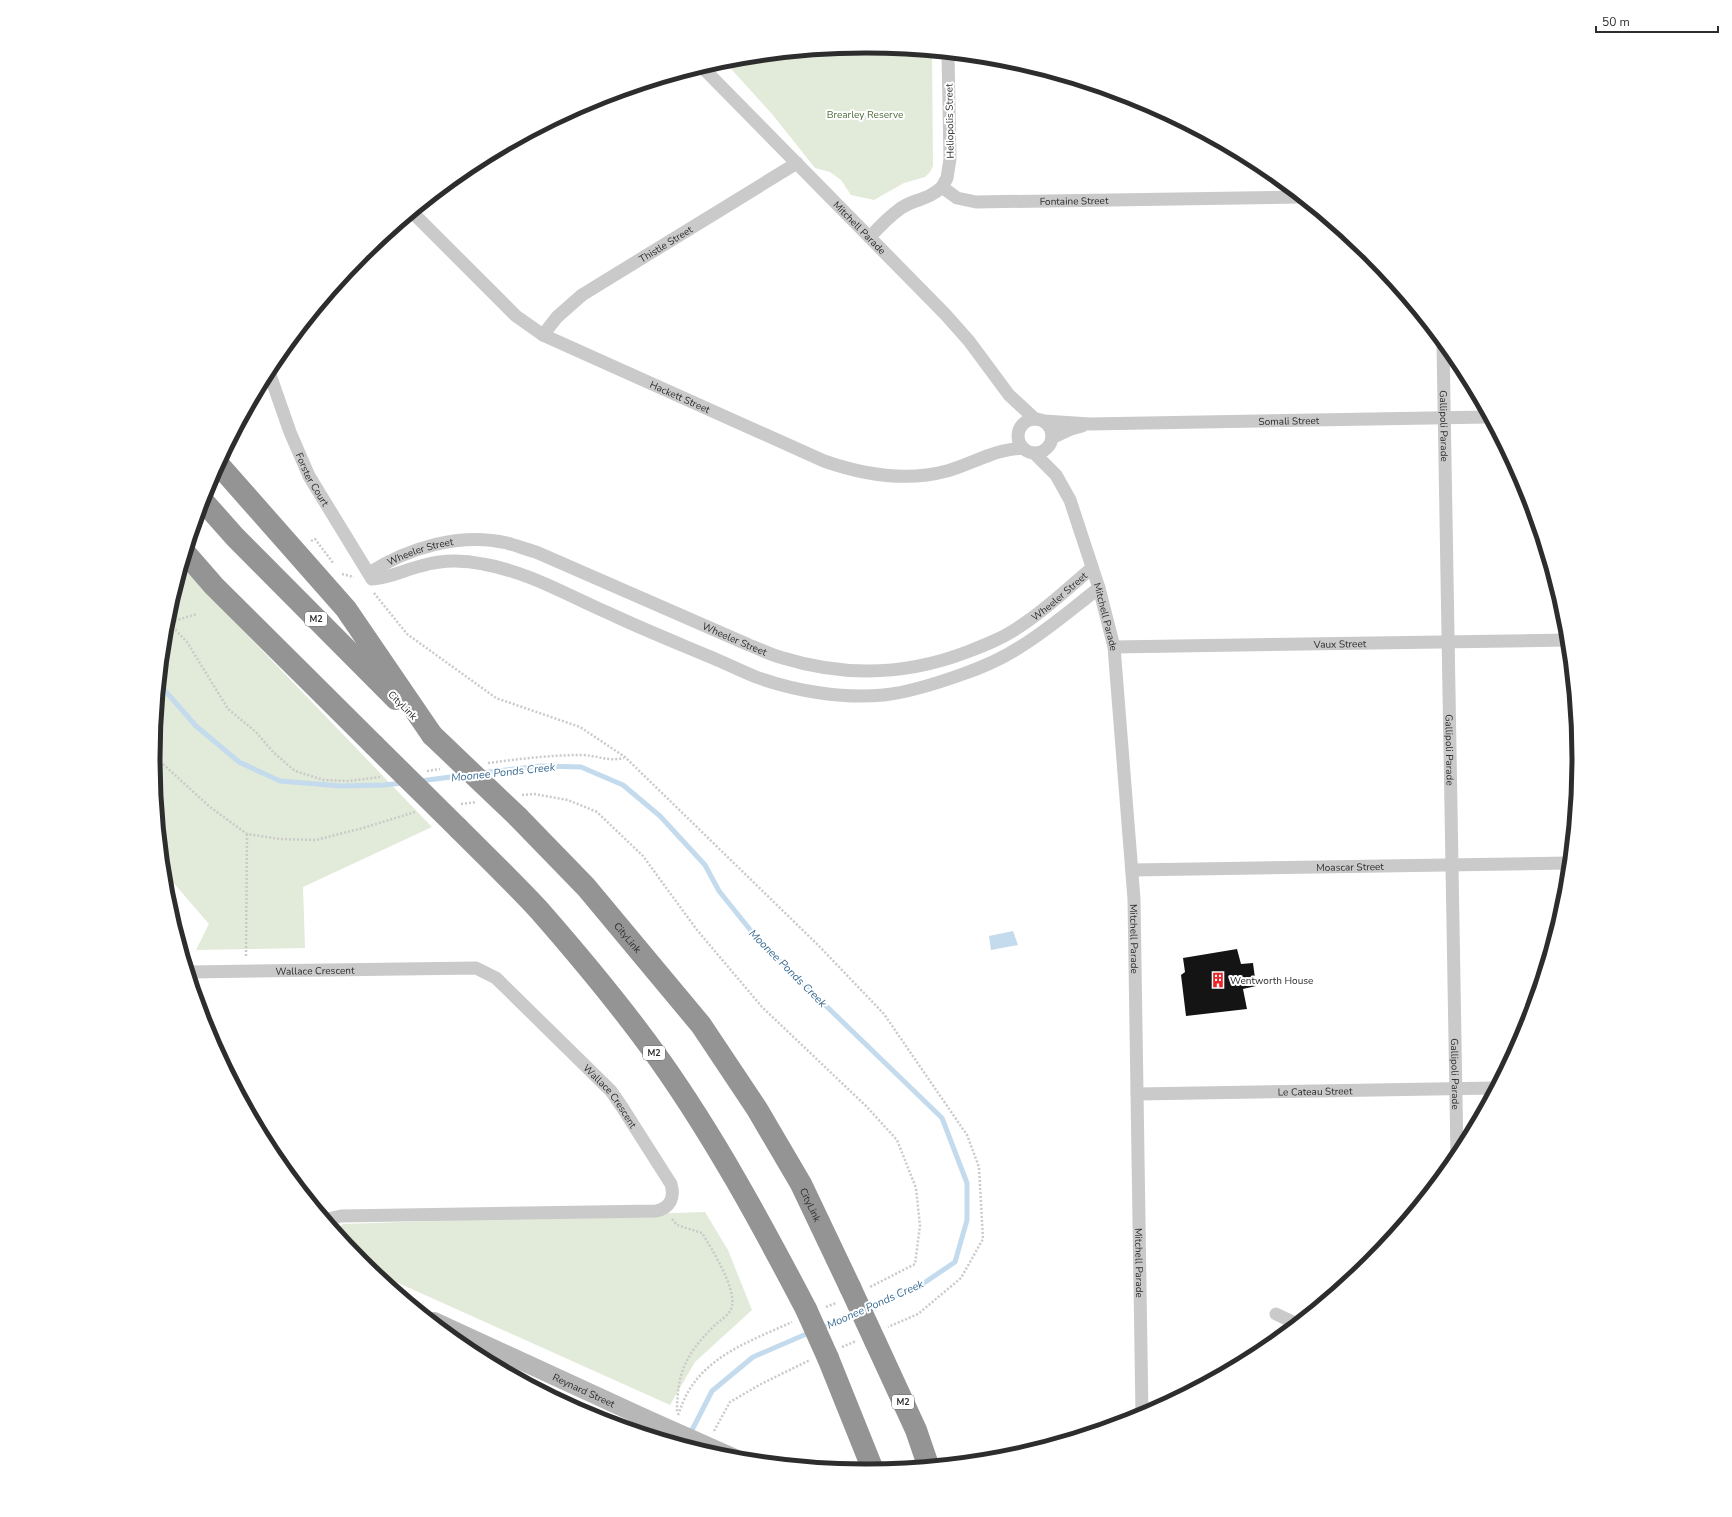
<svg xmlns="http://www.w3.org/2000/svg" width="1732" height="1517" font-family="'Nunito Sans',sans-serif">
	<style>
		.green { fill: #e2ebd9 }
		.water { fill: #c4dbed }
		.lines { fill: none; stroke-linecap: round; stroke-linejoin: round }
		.stream { stroke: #c4dbed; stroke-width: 5 }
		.building { fill: #141414 }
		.path { stroke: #cacaca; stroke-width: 2.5; stroke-dasharray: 2 2; stroke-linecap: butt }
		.street { stroke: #cacaca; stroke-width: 13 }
		.secondary { stroke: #b7b7b7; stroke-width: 18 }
		.highway { stroke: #949494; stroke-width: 22 }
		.secondary-bridge { stroke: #b7b7b7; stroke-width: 18 }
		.highway-bridge { stroke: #949494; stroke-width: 22 }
		.labels { text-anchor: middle; stroke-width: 4; stroke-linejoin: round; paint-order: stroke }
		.shield { fill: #fff; stroke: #6c6c6c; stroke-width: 1 }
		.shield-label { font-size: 9px; font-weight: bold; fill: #2d2d2d }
		.park-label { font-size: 10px; fill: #4d6a38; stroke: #fff }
		.street-label { font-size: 10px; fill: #2d2d2d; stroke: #fff }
		.poi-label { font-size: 10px; fill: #2d2d2d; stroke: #fff; text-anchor: start }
		.water-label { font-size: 11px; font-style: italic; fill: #376a92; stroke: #fff }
		.rim { fill: none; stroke: #2d2d2d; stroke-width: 5 }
	</style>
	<rect width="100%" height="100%" fill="#fff"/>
	<g class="green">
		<polygon points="866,46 932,52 933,166 930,172 925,177 904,183 874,200 851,195 841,180 830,172 815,168 772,114 724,61"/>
		<polygon points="183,568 432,827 303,887 305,948 196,950 209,924 165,873 154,758 167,619"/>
		<polygon points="705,1212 728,1250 752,1310 695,1362 670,1405 376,1273 362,1262 336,1230 343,1224"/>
	</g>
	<polygon class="water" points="1013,931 1018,945 991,950 989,936"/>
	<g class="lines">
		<g class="stream">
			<polyline points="161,686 196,726 239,762 280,781 341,786 384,785 404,783"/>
			<polyline points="481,773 541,766 581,767 623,785 660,816 705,865 719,891 760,942 942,1118 967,1183 967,1220 955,1262 921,1285 866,1309"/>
			<polyline points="420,781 466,775"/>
			<polyline points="820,1329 857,1313"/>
			<polyline points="690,1434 712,1391 753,1357 811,1332"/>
		</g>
	</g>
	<polygon class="building" points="1237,949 1241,964 1253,963 1256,986 1243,989 1247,1009 1186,1016 1181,975 1185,972 1183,958"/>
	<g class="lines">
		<g class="path">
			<polyline points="311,541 315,539 334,564"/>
			<polyline points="342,574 354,577"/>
			<polyline points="374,593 407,634 496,698 580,727 625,757 819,946 884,1014 967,1135 979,1167 983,1239 961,1278 918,1314 888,1327"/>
			<polyline points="167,621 187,642 228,709 256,732 273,752 295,771 324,780 348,781 380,777"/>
			<polyline points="167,623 197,614"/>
			<polyline points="154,756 210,807 247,834 280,839 316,840 363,828 415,812"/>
			<path d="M488,763C519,759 551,755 581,755C598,755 606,762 624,758"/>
			<polyline points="427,771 440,769"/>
			<polyline points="522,795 534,794 568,800 597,812 643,856 697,930 762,1007 866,1106 897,1140 916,1188 920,1226 915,1264 870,1287"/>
			<polyline points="461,804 476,802"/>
			<polyline points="246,956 247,834"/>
			<path d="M672,1219L677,1225L702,1233C712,1249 736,1288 732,1306C731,1314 719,1321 714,1326C685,1355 677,1373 677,1413"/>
			<polyline points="826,1307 836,1303"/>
			<polyline points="842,1347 856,1341"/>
			<path d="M678,1415C681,1407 684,1399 688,1392C710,1354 753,1340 792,1322"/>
			<polyline points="714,1431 730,1402 761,1384 810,1360"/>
		</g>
		<g class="street">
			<path id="s1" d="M702,67L945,314L969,341L1009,395L1035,419"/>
			<polyline points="942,187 947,178 950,159 948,54"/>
			<path id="s2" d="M413,213L516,316L543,335L824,461C864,475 906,482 947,471C962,467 975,460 990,455C1000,451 1012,449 1023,448"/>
			<path id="s3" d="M870,237C879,227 890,216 901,208C916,198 927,201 942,187L957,198L976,202L1300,197"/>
			<path id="s4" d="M543,335L557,317L582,295L797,163"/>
			<path id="s5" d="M1443,344L1457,1156"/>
			<path id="s6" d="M269,372L290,432L309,476L372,579C390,578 404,570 421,566C441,560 463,560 483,564C530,572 572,598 615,616C647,631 680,644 713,658C727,664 741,671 756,677C795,691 842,699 884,695C911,692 938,683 963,674C983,667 1003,658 1020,647C1048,630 1073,608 1099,588"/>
			<circle cx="1035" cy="436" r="17"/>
			<path id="s7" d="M1044,421L1090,424L1488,417"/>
			<polyline points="1052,438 1071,429 1082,426"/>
			<path id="s8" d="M1034,453L1056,475L1070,500L1099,588L1114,647L1134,899L1142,1415"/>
			<path id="s9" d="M369,573C408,548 460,532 507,543C517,546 526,549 536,552L749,645C760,649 771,655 783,658C845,677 907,675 967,652C985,645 1003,638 1019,627C1046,610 1068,588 1092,568"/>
			<path id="s10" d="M1114,647L1567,640"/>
			<path id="s11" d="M1132,870L1568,863"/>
			<path id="s12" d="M190,972L476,968L496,978L611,1091L622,1107L671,1184C675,1198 670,1208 656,1211L341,1216L327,1219"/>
			<path id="s13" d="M1137,1094L1494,1088"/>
			<polyline points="1276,1314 1295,1323"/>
		</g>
		<path class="secondary" id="s14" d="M434,1321L645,1418"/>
		<g class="highway">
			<polyline points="219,465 346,609 432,735"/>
			<polyline points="203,501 235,537 396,699"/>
			<polyline points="187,555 214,586 374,745"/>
			<path id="s15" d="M518,817L586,887L701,1025L757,1109L801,1184L850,1287"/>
			<path d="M458,828C485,855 513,882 539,910C581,958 622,1007 659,1059C715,1138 761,1223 806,1309"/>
			<polyline points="875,1341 916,1430 928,1465"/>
			<polyline points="828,1358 873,1470"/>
		</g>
		<polyline class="secondary-bridge" points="645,1418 735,1458"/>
		<g class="highway-bridge">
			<polyline points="432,735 518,817"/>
			<polyline points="374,745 458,828"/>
			<polyline points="850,1287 875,1341"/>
			<polyline points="806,1309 828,1358"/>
		</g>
	</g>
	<defs>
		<g id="building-bare" transform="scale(1.2)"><path d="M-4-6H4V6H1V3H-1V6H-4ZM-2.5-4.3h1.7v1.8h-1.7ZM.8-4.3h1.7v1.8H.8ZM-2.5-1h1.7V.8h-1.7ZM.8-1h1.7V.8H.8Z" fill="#ed2529" stroke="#fff" stroke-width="2.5" paint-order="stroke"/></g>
	</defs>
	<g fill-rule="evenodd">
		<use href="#building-bare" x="1218" y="980"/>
	</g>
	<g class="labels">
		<g class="shield">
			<rect x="305" y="612" width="22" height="14" rx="3"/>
			<rect x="643" y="1046" width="22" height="14" rx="3"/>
			<rect x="892" y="1395" width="22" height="14" rx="3"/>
		</g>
		<g class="shield-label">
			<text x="316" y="622">M2</text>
			<text x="654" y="1056">M2</text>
			<text x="903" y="1405">M2</text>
		</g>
		<g class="park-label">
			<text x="865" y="118">Brearley Reserve</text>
		</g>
		<g class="street-label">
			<text transform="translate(949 121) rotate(-91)" y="4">Heliopolis Street</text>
			<text dy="4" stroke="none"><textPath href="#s3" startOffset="225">Fontaine Street</textPath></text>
			<text dy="4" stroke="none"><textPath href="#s1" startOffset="225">Mitchell Parade</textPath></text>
			<text dy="4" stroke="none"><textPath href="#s4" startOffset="154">Thistle Street</textPath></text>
			<text dy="4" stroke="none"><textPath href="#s2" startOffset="329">Hackett Street</textPath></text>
			<text dy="4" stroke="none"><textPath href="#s7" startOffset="245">Somali Street</textPath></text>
			<text dy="4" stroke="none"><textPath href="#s5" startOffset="82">Gallipoli Parade</textPath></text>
			<text dy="4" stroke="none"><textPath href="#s6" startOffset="116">Forster Court</textPath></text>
			<text dy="4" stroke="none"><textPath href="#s9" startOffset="56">Wheeler Street</textPath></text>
			<text dy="4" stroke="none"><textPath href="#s9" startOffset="740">Wheeler Street</textPath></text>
			<text dy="4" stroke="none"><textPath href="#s8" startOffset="182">Mitchell Parade</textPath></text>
			<text dy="4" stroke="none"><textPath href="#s9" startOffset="392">Wheeler Street</textPath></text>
			<text dy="4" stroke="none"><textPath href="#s10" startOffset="226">Vaux Street</textPath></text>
			<text transform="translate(403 705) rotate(45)" y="4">CityLink</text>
			<text dy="4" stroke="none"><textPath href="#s5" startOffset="406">Gallipoli Parade</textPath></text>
			<text dy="4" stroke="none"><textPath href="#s11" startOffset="218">Moascar Street</textPath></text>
			<text dy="4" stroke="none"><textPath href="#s15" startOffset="163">CityLink</textPath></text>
			<text dy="4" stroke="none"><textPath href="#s8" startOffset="506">Mitchell Parade</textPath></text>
			<text dy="4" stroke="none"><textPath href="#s12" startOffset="125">Wallace Crescent</textPath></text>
			<text dy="4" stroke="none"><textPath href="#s5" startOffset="730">Gallipoli Parade</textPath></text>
			<text dy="4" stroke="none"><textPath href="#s13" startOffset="178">Le Cateau Street</textPath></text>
			<text dy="4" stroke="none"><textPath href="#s12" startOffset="473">Wallace Crescent</textPath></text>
			<text dy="4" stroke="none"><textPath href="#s15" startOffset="488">CityLink</textPath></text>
			<text dy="4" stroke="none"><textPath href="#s8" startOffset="830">Mitchell Parade</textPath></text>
			<text dy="4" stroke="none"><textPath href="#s14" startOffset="165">Reynard Street</textPath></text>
		</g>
		<g class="poi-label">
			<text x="1230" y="984">Wentworth House</text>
		</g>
		<g class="water-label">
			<text transform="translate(503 772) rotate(-6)" y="4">Moonee Ponds Creek</text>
			<text transform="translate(788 968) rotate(45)" y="4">Moonee Ponds Creek</text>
			<text transform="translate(875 1304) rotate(-24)" y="4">Moonee Ponds Creek</text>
		</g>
	</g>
	<path d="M0 0H1732V1517H0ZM865 53H867A705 705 0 0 1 1572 758V759A705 705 0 0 1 867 1464H865A705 705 0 0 1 160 759V758A705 705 0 0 1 865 53Z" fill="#fff" fill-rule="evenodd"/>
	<path class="rim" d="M865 53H867A705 705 0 0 1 1572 758V759A705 705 0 0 1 867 1464H865A705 705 0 0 1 160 759V758A705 705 0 0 1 865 53Z"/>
	<path d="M1596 26v6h122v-6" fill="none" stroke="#2d2d2d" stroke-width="2"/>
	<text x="1602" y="26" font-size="12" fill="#2d2d2d" stroke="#ffffff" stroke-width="3" paint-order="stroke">50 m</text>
</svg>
